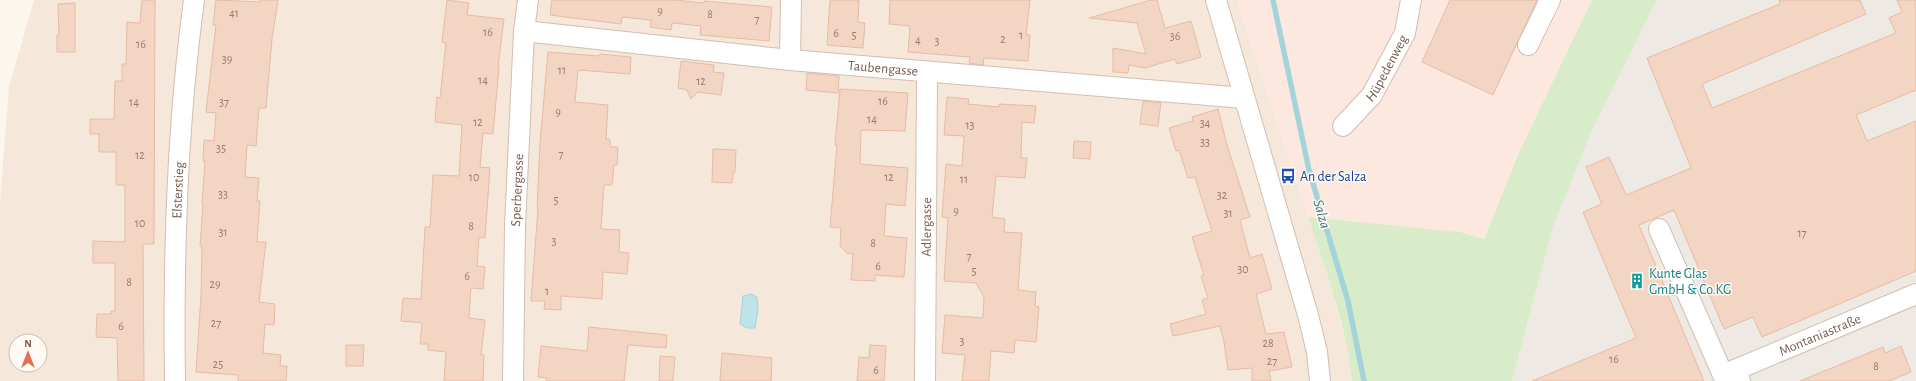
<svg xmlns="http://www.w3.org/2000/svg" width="1916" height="381" font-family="'Alegreya Sans',sans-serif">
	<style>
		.residential { fill: #f5e8da; fill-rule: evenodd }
		.commercial { fill: #fde8e0 }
		.industrial { fill: #efe9e4 }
		.green { fill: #d8ecc9 }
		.water { fill: #bfe3e8; stroke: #a5d3da }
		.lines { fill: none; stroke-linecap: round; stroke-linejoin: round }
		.stream { stroke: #a5d3da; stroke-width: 5.5 }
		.building { fill: #f3d5c3; stroke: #e6bba3 }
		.minor-casing { stroke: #d1beb0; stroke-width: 22 }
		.minor { stroke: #fff; stroke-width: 20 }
		.labels { text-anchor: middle; stroke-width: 3; stroke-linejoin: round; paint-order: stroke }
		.number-label { font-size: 12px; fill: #987a6a }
		.street-label { font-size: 14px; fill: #7a5c4d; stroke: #fffaf3 }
		.transit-label { font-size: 14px; fill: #164399; stroke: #fffaf3; text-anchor: start }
		.culture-label { font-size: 14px; fill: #0d838f; stroke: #fffaf3; text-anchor: start }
		.water-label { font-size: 15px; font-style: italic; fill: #437c86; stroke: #fffaf3 }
	</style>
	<rect width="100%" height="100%" fill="#fdf6ec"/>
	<path class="residential" d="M34,0H1237L1334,297L1350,356L1352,381H0V203L9,87ZM16,341H40V365H16Z"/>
	<polygon class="commercial" points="1237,0 1592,0 1520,150 1484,239 1460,232 1308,217"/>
	<polygon class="industrial" points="1657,0 1916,0 1916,381 1512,381 1553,227 1590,135"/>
	<path class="green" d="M1592,0H1657L1590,135L1553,227L1512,381H1352C1347,325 1325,271 1308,217L1460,232L1484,239L1520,150Z"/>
	<polygon class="water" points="751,294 757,297 758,309 755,328 747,328 740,324 743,296"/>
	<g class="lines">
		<polyline class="stream" points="1273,0 1309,170 1348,301 1364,381"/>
	</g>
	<g class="building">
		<polygon points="142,0 155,0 154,244 143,244 144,381 118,381 117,338 96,337 97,314 111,314 111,311 115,311 115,263 93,263 93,241 125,242 125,185 116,185 116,152 99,152 99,134 90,134 90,119 114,119 115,81 122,81 122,64 126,64 127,22 140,23"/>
		<polygon points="216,0 260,2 260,0 278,0 272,39 266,108 259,108 256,146 247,145 245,177 259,178 257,201 260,201 257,242 266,242 259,302 275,304 274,325 265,324 263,353 281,355 280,366 287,366 286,381 238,381 238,375 196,372 201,296 202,246 200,246 203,204 202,204 205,161 203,161 204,140 214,141 216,113 206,112 216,25 213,25"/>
		<polygon points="447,0 469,3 467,15 504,19 498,67 499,67 493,134 483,133 480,167 490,168 485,238 479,237 477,266 485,267 483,289 471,288 469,318 485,320 481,355 484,355 483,381 444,381 446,352 428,350 428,344 420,344 422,323 401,321 403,298 421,299 425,227 430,227 433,175 459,176 462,125 435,122 437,97 440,98 446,43 442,42"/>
		<polygon points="552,0 675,0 704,3 704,1 772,7 769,41 700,35 701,26 672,23 671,30 650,27 651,20 622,17 621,24 550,15"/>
		<polygon points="830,0 859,0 858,22 865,23 863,48 827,45"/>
		<polygon points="890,0 1030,0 1026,35 1030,35 1028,61 984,58 983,65 969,63 970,57 908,52 910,26 889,24"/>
		<polygon points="1151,0 1157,0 1165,28 1191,21 1201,57 1177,64 1175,59 1145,68 1129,65 1128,73 1113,72 1113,48 1146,54 1137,23 1089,18"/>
		<polygon points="1450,0 1537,0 1493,95 1422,62"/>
		<polygon points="1779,0 1860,0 1866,14 1702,84 1712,108 1896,33 1889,18 1902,12 1897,0 1916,0 1916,90 1856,115 1867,141 1916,121 1916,271 1762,337 1753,317 1724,329 1674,210 1639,225 1704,381 1532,381 1636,338 1583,212 1602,204 1586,167 1609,157 1626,195 1691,168 1647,58 1780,4"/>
		<polygon points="75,3 75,52 57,52 57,35 59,35 58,4"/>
		<polygon points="548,52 599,56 600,54 631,57 630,74 578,70 575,102 608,105 606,139 610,139 610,147 618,147 617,165 614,165 612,185 604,185 601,229 620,230 619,252 629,253 627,274 603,272 602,299 561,296 561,310 544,309 545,301 531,301 538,209 537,209 540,143"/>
		<polygon points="681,61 714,65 713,72 724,73 721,95 698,92 691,99 687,90 678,88"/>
		<polygon points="807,73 839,76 838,93 806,90"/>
		<polygon points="840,89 908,93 905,131 861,130 860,164 908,168 905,206 886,204 884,236 907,238 904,277 875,275 875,281 851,280 853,254 847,253 840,246 841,228 830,227 837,145 835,145"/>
		<polygon points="947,97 969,99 968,104 999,107 999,104 1036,106 1034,123 1022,122 1021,158 1027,158 1025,178 996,176 992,217 1005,219 1004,232 1022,233 1018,290 1036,292 1035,306 1039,307 1036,342 1015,340 1014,353 991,351 989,381 962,381 965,355 942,353 945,315 983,318 984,297 976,283 944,281 948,218 942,217 946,164 962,166 964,136 944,135"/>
		<polygon points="1143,101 1161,103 1158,126 1140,124"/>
		<polygon points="1218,109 1227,145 1250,217 1240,220 1250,258 1262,254 1272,289 1256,294 1266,334 1284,332 1292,367 1269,371 1271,381 1252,381 1252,368 1228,370 1224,342 1220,326 1173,336 1170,324 1206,314 1202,300 1208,298 1201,276 1204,275 1192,237 1212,231 1195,177 1188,178 1179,150 1176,151 1169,128 1193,121 1192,117"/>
		<polygon points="1074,141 1091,142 1090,159 1073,158"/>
		<polygon points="713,149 736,150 735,172 733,172 732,183 712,182"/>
		<polygon points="589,327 667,335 666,348 628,345 624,381 546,381 547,378 538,377 541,346 587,351"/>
		<polygon points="346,345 364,345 363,366 346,366"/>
		<polygon points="870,345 886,346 884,381 857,381 859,357 869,358"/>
		<polygon points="1901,346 1911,372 1889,381 1800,381 1883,347 1885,353"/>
		<polygon points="722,353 772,358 771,381 720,381"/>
		<polygon points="660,356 675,357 673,381 659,381"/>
	</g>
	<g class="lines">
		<g class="minor-casing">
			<g id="minor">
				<polyline points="1216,0 1308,315 1317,352 1320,381"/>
				<path id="s1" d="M524,31L790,60L1244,98"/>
				<polyline points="1528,45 1550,0"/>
				<polyline points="790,60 791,0"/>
				<path id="s2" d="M1343,126L1372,95L1405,33L1411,0"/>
				<polyline points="1659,229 1723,375 1735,370"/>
				<path id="s3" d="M175,381C173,254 177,126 194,0"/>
				<path id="s4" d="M513,381L515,226L524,31L528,0"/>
				<path id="s5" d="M925,381L927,73"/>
				<path id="s6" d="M1740,381L1735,370L1916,294"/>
			</g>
		</g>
		<use href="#minor" class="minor"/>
	</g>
	<defs>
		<g id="bus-bare" transform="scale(1.2)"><path d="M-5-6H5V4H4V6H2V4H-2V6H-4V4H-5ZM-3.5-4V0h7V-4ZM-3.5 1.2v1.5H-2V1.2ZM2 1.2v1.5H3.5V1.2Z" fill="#1a4fb4" stroke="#fffaf3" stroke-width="2.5" paint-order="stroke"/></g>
		<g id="building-bare" transform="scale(1.2)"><path d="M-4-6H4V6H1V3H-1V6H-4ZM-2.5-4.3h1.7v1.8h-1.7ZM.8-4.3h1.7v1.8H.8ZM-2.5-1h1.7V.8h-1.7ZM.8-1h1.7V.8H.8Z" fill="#0f9aa8" stroke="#fffaf3" stroke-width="2.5" paint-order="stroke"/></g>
	</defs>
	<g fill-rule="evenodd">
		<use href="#bus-bare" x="1288" y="176"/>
		<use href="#building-bare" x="1637" y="281"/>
	</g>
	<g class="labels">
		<g class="number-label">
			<text x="660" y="15">9</text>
			<text x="234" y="17">41</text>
			<text x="710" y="18">8</text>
			<text x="757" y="23">7</text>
			<text x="488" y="36">16</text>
			<text x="836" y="37">6</text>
			<text x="854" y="39">5</text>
			<text x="1021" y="39">1</text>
			<text x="1175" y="40">36</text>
			<text x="1003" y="43">2</text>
			<text x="918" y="44">4</text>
			<text x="937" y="45">3</text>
			<text x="141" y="48">16</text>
			<text x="227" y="63">39</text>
			<text x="562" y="74">11</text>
			<text x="483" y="84">14</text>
			<text x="701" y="85">12</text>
			<text x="883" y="105">16</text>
			<text x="134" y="106">14</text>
			<text x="224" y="106">37</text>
			<text x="558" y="116">9</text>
			<text x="872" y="123">14</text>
			<text x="478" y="126">12</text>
			<text x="1205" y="127">34</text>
			<text x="970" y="129">13</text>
			<text x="1205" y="146">33</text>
			<text x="221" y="152">35</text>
			<text x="561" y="158">7</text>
			<text x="140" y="159">12</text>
			<text x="474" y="181">10</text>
			<text x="889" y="181">12</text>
			<text x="964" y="183">11</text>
			<text x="223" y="198">33</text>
			<text x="1222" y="199">32</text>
			<text x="556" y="204">5</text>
			<text x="956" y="215">9</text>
			<text x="1228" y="217">31</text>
			<text x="140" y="227">10</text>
			<text x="471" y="230">8</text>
			<text x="223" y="236">31</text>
			<text x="1802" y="237">17</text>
			<text x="554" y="245">3</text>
			<text x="873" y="247">8</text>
			<text x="969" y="260">7</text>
			<text x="878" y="270">6</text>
			<text x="1243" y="273">30</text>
			<text x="974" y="275">5</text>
			<text x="467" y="280">6</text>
			<text x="129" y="286">8</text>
			<text x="215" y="288">29</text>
			<text x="547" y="295">1</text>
			<text x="216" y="327">27</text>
			<text x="121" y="330">6</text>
			<text x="962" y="345">3</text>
			<text x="1268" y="347">28</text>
			<text x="1614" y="363">16</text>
			<text x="1272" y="365">27</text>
			<text x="218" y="368">25</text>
			<text x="1876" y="370">8</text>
			<text x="876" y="374">6</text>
		</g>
		<g class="street-label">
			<text dy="5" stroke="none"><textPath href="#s2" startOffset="73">Hüpedenweg</textPath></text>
			<text dy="5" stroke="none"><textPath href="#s1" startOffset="361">Taubengasse</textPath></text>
			<text dy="5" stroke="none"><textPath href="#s3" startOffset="191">Elsterstieg</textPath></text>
			<text dy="5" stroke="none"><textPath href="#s4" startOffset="191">Sperbergasse</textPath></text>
			<text dy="5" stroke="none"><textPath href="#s5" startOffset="154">Adlergasse</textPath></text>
			<text dy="5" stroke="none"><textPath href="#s6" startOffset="104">Montaniastraße</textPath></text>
		</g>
		<g class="transit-label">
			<text x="1300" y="181">An der Salza</text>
		</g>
		<g class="culture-label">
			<text x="1649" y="278">Kunte Glas<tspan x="1649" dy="16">GmbH &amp; Co.KG</tspan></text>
		</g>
		<g class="water-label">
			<text transform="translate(1322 214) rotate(74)" y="5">Salza</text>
		</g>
	</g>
	<g transform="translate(28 353)"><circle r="19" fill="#fffaf3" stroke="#cabbb1"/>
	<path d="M0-3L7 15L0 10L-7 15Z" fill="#e76f51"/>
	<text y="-6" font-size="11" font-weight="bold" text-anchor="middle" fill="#7a5c4d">N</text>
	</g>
</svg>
